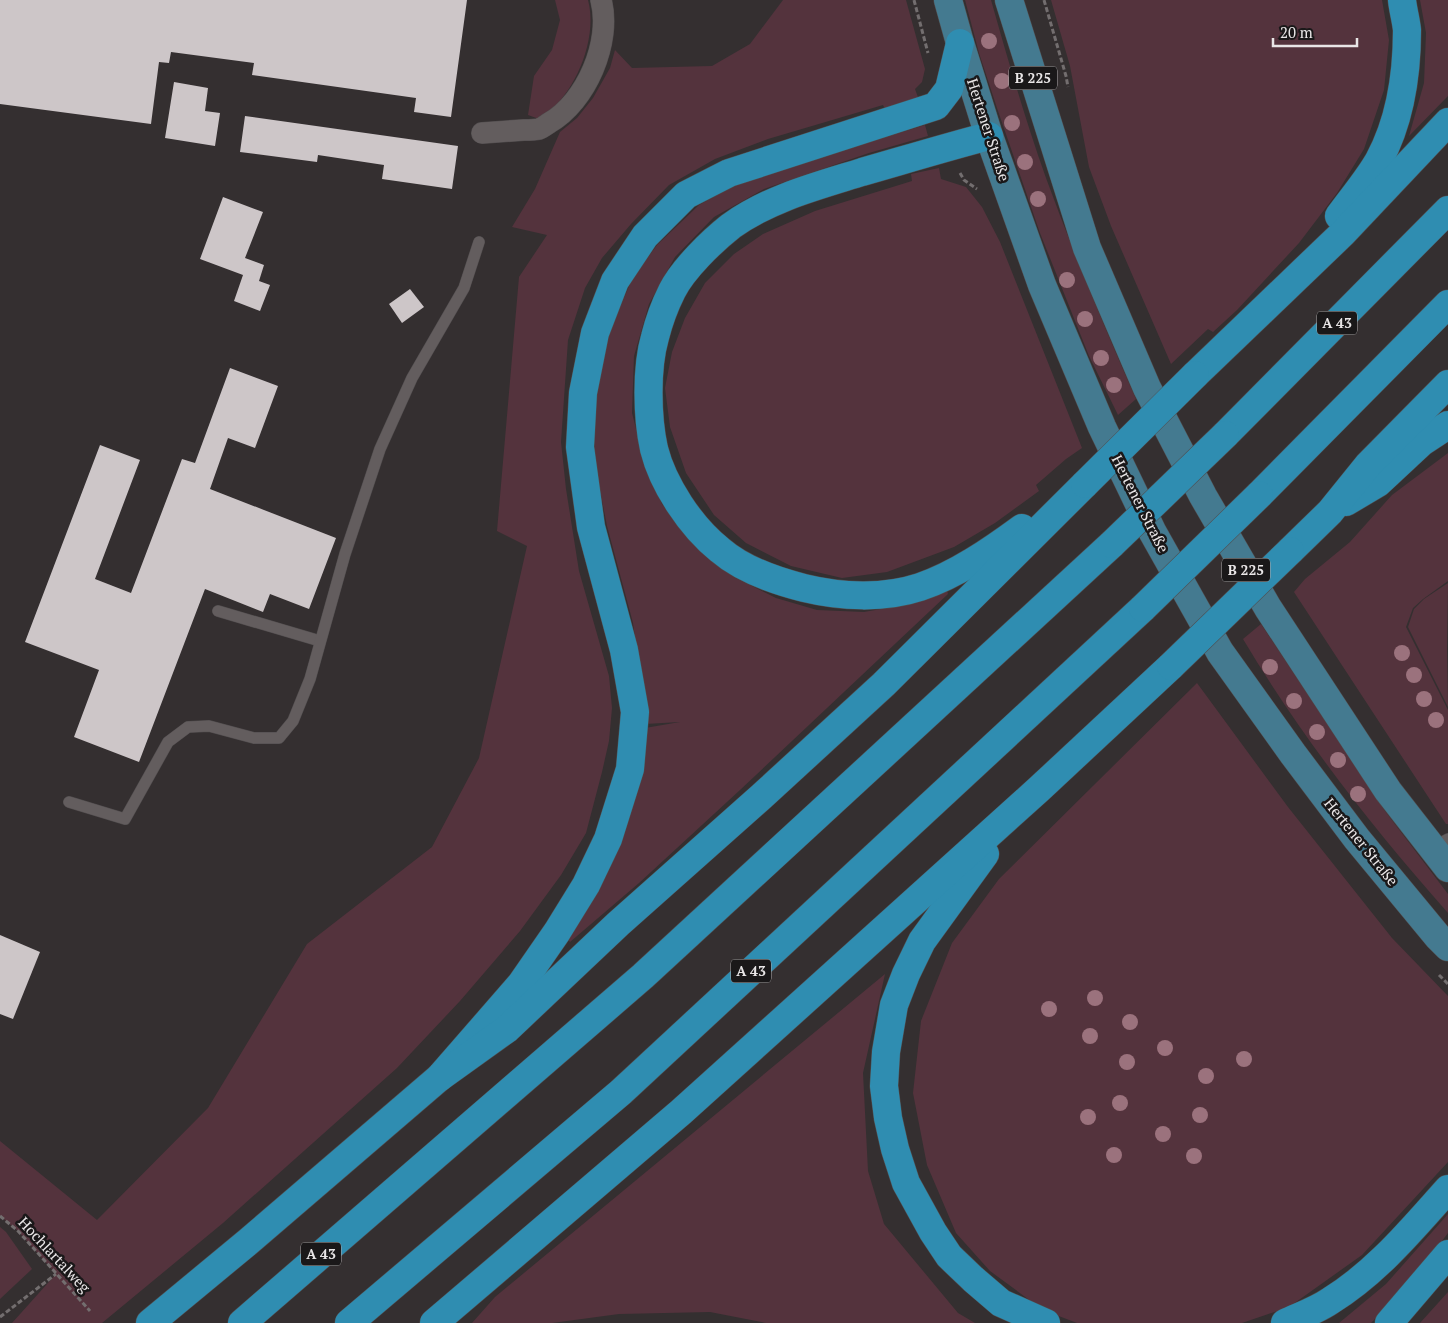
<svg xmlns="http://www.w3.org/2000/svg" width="1448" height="1323" font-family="'PT Serif',serif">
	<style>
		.green { fill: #54333d }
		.building { fill: #cdc6c8 }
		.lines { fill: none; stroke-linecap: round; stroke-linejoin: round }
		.lane-casing { stroke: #514d4e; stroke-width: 12 }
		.street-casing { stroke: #514d4e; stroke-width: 22 }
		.primary-casing { stroke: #514d4e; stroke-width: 29 }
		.highway-casing { stroke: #514d4e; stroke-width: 29 }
		.path { stroke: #736e6f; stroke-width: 3; stroke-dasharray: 5 2.5; stroke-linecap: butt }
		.lane { stroke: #635d5e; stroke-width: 11 }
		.street { stroke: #635d5e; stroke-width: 21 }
		.primary { stroke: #447a90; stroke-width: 28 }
		.highway { stroke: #2f8db1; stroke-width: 28 }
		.highway-bridge-casing { stroke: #514d4e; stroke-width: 29; stroke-linecap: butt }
		.highway-bridge { stroke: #2f8db1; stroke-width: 28 }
		.tree { fill: #9b727d }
		.labels { text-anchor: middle; stroke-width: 5; stroke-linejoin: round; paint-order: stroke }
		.shield { fill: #1a1819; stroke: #aba8a9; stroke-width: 1 }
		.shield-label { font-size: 14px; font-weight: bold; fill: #e9e6e7 }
		.street-label { font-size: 15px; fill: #e9e6e7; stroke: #1a1819 }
	</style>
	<rect width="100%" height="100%" fill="#342f30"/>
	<g class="green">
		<path d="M555,0H588C597,33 581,76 560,101C554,108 546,114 539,119L528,115L534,76L552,50L560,20Z"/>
		<polygon points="783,0 906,0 925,69 922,82 915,89 919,100 887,113 883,105 768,139 715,159 669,185 631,224 602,258 585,288 568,340 561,442 566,489 579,571 609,676 612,708 609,741 602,772 586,833 561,875 520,931 460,1001 397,1068 223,1223 102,1323 12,1323 56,1274 18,1231 0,1216 0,1141 97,1220 208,1108 307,944 432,847 479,758 527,546 497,531 519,277 547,235 512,227 535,189 560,132 577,118 593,98 610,68 615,50 632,68 712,66 750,44"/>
		<path d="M965,0H991C1008,60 1025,119 1046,178C1073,252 1104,326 1136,399L1118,415L1089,356L1040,233L997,108L979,53Z"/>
		<polygon points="1051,0 1382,0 1389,40 1384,90 1364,149 1337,193 1299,243 1237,310 1213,332 1208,329 1171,364 1111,226 1089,167 1070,66"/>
		<polygon points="1420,0 1448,0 1448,96 1409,136 1424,83 1426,33"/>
		<polygon points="925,125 928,136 869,153 764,189 714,217 675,257 649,304 634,356 632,413 644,460 662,504 693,544 734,577 776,598 817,610 864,612 904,605 947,590 948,594 740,790 639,883 570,942 566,936 645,728 680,722 645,724 642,686 633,623 607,526 596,469 593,424 599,375 610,331 632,279 657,245 699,205 744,180"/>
		<polygon points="939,168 941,179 966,187 982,207 1000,242 1082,448 1066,459 1036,485 1039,491 995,523 954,547 887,572 842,578 791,566 746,543 714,515 686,473 670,427 665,388 672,352 685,318 705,283 734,254 763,234 815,211 912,181 911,174"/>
		<polygon points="1448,453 1448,581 1423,599 1413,608 1406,627 1448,710 1448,824 1446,824 1294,592 1305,579 1350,542 1392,495"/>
		<polygon points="1448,583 1447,649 1448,707 1408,627 1414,609 1424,599"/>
		<path d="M1261,624L1385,811L1448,894V913C1372,827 1302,738 1243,639Z"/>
		<polygon points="1197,683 1288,807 1392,938 1448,996 1448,1162 1362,1255 1289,1307 1242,1323 1077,1323 1043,1310 990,1271 956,1233 927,1165 913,1093 921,1021 952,943 999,879"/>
		<polygon points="885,974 863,1073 868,1171 884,1224 958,1313 975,1323 766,1323 710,1312 619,1314 552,1323 472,1323 495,1297"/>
		<polygon points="1448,1214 1448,1233 1410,1283 1371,1323 1339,1323 1386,1284"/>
		<polygon points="0,1227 6,1232 32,1269 0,1299"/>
		<polygon points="1448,1292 1448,1323 1420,1323"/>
	</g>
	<g class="building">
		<polygon points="0,0 467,0 451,117 414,112 416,98 252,75 254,63 171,52 169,63 159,62 151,124 0,104"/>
		<polygon points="174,82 208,88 205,111 220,113 215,146 165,138"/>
		<polygon points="245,116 458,146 452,189 382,179 384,165 318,155 317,162 240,152"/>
		<polygon points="223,197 263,212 245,258 264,265 259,281 270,285 260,311 234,301 243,275 200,259"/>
		<polygon points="410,289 424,307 402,323 389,304"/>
		<polygon points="230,368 278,386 255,448 228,438 210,489 336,538 309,609 270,594 263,612 205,589 139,762 74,737 99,670 25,642 100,445 140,460 95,579 131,593 182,459 195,463"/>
		<polygon points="0,935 40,952 13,1019 0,1014"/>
	</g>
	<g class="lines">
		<g class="lane-casing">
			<g id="lane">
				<polyline points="218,611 320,641"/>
				<polyline points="69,802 125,819 168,742 188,727 209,726 254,738 279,738 293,721 310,679 345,554 380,449 412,378 464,288 479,242"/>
				<polyline points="1431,848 1448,839"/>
			</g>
		</g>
		<g class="street-casing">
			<path id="street" d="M482,133C496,132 510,131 524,130C529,130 535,130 539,129C542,128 546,125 549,123C586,102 612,42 601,0"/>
		</g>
		<g class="primary-casing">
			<g id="primary">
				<polyline points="948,0 960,43 989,136 1042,285 1102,427 1152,531 1220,652 1293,754 1357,839 1438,937 1448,947"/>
				<polyline points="1009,0 1087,248 1147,388 1203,496 1268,608 1388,791 1448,868"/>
			</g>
		</g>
		<g class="highway-casing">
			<g id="highway">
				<path d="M989,136C947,147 904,160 862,172C817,186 770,198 731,226C712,241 683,269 672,291C665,305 659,321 655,337C646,368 647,417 654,449C663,485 691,527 720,550C742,569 776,581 804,588C841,597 884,599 920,587C956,575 992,550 1022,528"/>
				<path d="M1339,216C1352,198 1369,178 1379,160C1400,121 1407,74 1407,30C1406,20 1403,10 1402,0"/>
				<polyline points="1195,375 1343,233 1448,122"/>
				<polyline points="1225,435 1448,210"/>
				<polyline points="1259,495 1448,304"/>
				<polyline points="1346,502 1378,483 1422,442 1448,425"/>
				<polyline points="1290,551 1330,512 1368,465 1448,384"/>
				<polyline points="985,854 922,941 906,974 894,1005 886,1052 884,1086 888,1118 895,1149 906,1183 933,1232 949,1256 973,1279 1001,1303 1046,1323"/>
				<polyline points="440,1077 521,984 557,932 586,885 608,839 630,769 635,712 624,650 591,527 580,447 583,393 595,333 615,281 645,236 686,195 729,173 936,106 949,89 960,43"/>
				<polyline points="150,1323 249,1241 440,1077 507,1029 618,924 762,796 884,684 1085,484"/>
				<polyline points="242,1323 643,976 1112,544"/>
				<polyline points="349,1323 621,1092 1143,608"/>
				<polyline points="434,1323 681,1112 1039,789 1171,666"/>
				<path d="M1285,1323C1300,1316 1317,1310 1330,1301C1377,1272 1412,1229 1448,1189"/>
				<polyline points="1389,1323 1448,1254"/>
			</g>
		</g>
		<g class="path">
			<polyline points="914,0 928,53"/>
			<polyline points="1044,0 1066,76 1068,87"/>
			<polyline points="960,173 964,180 977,189"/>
			<polyline points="1439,975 1448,984"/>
			<polyline points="0,1216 18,1231 90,1311"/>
			<polyline points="0,1317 56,1274"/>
		</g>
		<use href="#lane" class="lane"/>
		<use href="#street" class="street"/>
		<use href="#primary" class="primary"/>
		<use href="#highway" class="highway"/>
		<g class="highway-bridge-casing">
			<g id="highway-bridge">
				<polyline points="1085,484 1195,375"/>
				<polyline points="1112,544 1225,435"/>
				<polyline points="1143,608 1259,495"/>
				<polyline points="1171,666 1290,551"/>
			</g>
		</g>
		<use href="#highway-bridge" class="highway-bridge"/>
	</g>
	<g class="tree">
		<circle cx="989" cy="41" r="8"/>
		<circle cx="1002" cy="81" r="8"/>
		<circle cx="1012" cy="123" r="8"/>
		<circle cx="1025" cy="162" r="8"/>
		<circle cx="1038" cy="199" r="8"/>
		<circle cx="1067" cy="280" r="8"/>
		<circle cx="1085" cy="319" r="8"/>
		<circle cx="1101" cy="358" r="8"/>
		<circle cx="1114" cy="385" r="8"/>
		<circle cx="1402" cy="653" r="8"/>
		<circle cx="1270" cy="667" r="8"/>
		<circle cx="1414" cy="675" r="8"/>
		<circle cx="1424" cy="699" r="8"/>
		<circle cx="1294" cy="701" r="8"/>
		<circle cx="1436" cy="720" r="8"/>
		<circle cx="1317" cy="732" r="8"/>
		<circle cx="1338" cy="760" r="8"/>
		<circle cx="1358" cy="794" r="8"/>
		<circle cx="1095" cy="998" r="8"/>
		<circle cx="1049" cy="1009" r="8"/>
		<circle cx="1130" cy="1022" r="8"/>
		<circle cx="1090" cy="1036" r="8"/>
		<circle cx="1165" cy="1048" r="8"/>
		<circle cx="1244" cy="1059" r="8"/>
		<circle cx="1127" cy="1062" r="8"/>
		<circle cx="1206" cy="1076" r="8"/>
		<circle cx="1120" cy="1103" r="8"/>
		<circle cx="1200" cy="1115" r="8"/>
		<circle cx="1088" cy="1117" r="8"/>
		<circle cx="1163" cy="1134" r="8"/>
		<circle cx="1114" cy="1155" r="8"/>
		<circle cx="1194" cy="1156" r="8"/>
	</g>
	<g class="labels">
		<g class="shield">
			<rect x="1009" y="66.5" width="48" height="23" rx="4"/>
			<rect x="1317" y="311.5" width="40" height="23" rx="4"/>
			<rect x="1222" y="558.5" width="48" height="23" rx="4"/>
			<rect x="731" y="959.5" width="40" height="23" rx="4"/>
			<rect x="301" y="1242.5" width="40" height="23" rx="4"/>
		</g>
		<g class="shield-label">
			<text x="1033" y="83">B 225</text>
			<text x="1337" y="328">A 43</text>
			<text x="1246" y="575">B 225</text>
			<text x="751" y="976">A 43</text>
			<text x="321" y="1259">A 43</text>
		</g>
		<g class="street-label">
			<text transform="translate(988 130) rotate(72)" y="5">Hertener Straße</text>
			<text transform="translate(1140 504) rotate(63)" y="5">Hertener Straße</text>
			<text transform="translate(1361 842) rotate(51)" y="5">Hertener Straße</text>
			<text transform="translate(54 1255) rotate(47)" y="5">Hochlartalweg</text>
		</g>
	</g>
	<path d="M1273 38v8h84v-8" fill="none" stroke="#e9e6e7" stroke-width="2.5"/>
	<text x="1280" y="38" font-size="15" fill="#e9e6e7" stroke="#1a1819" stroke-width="4" paint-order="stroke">20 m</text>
</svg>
